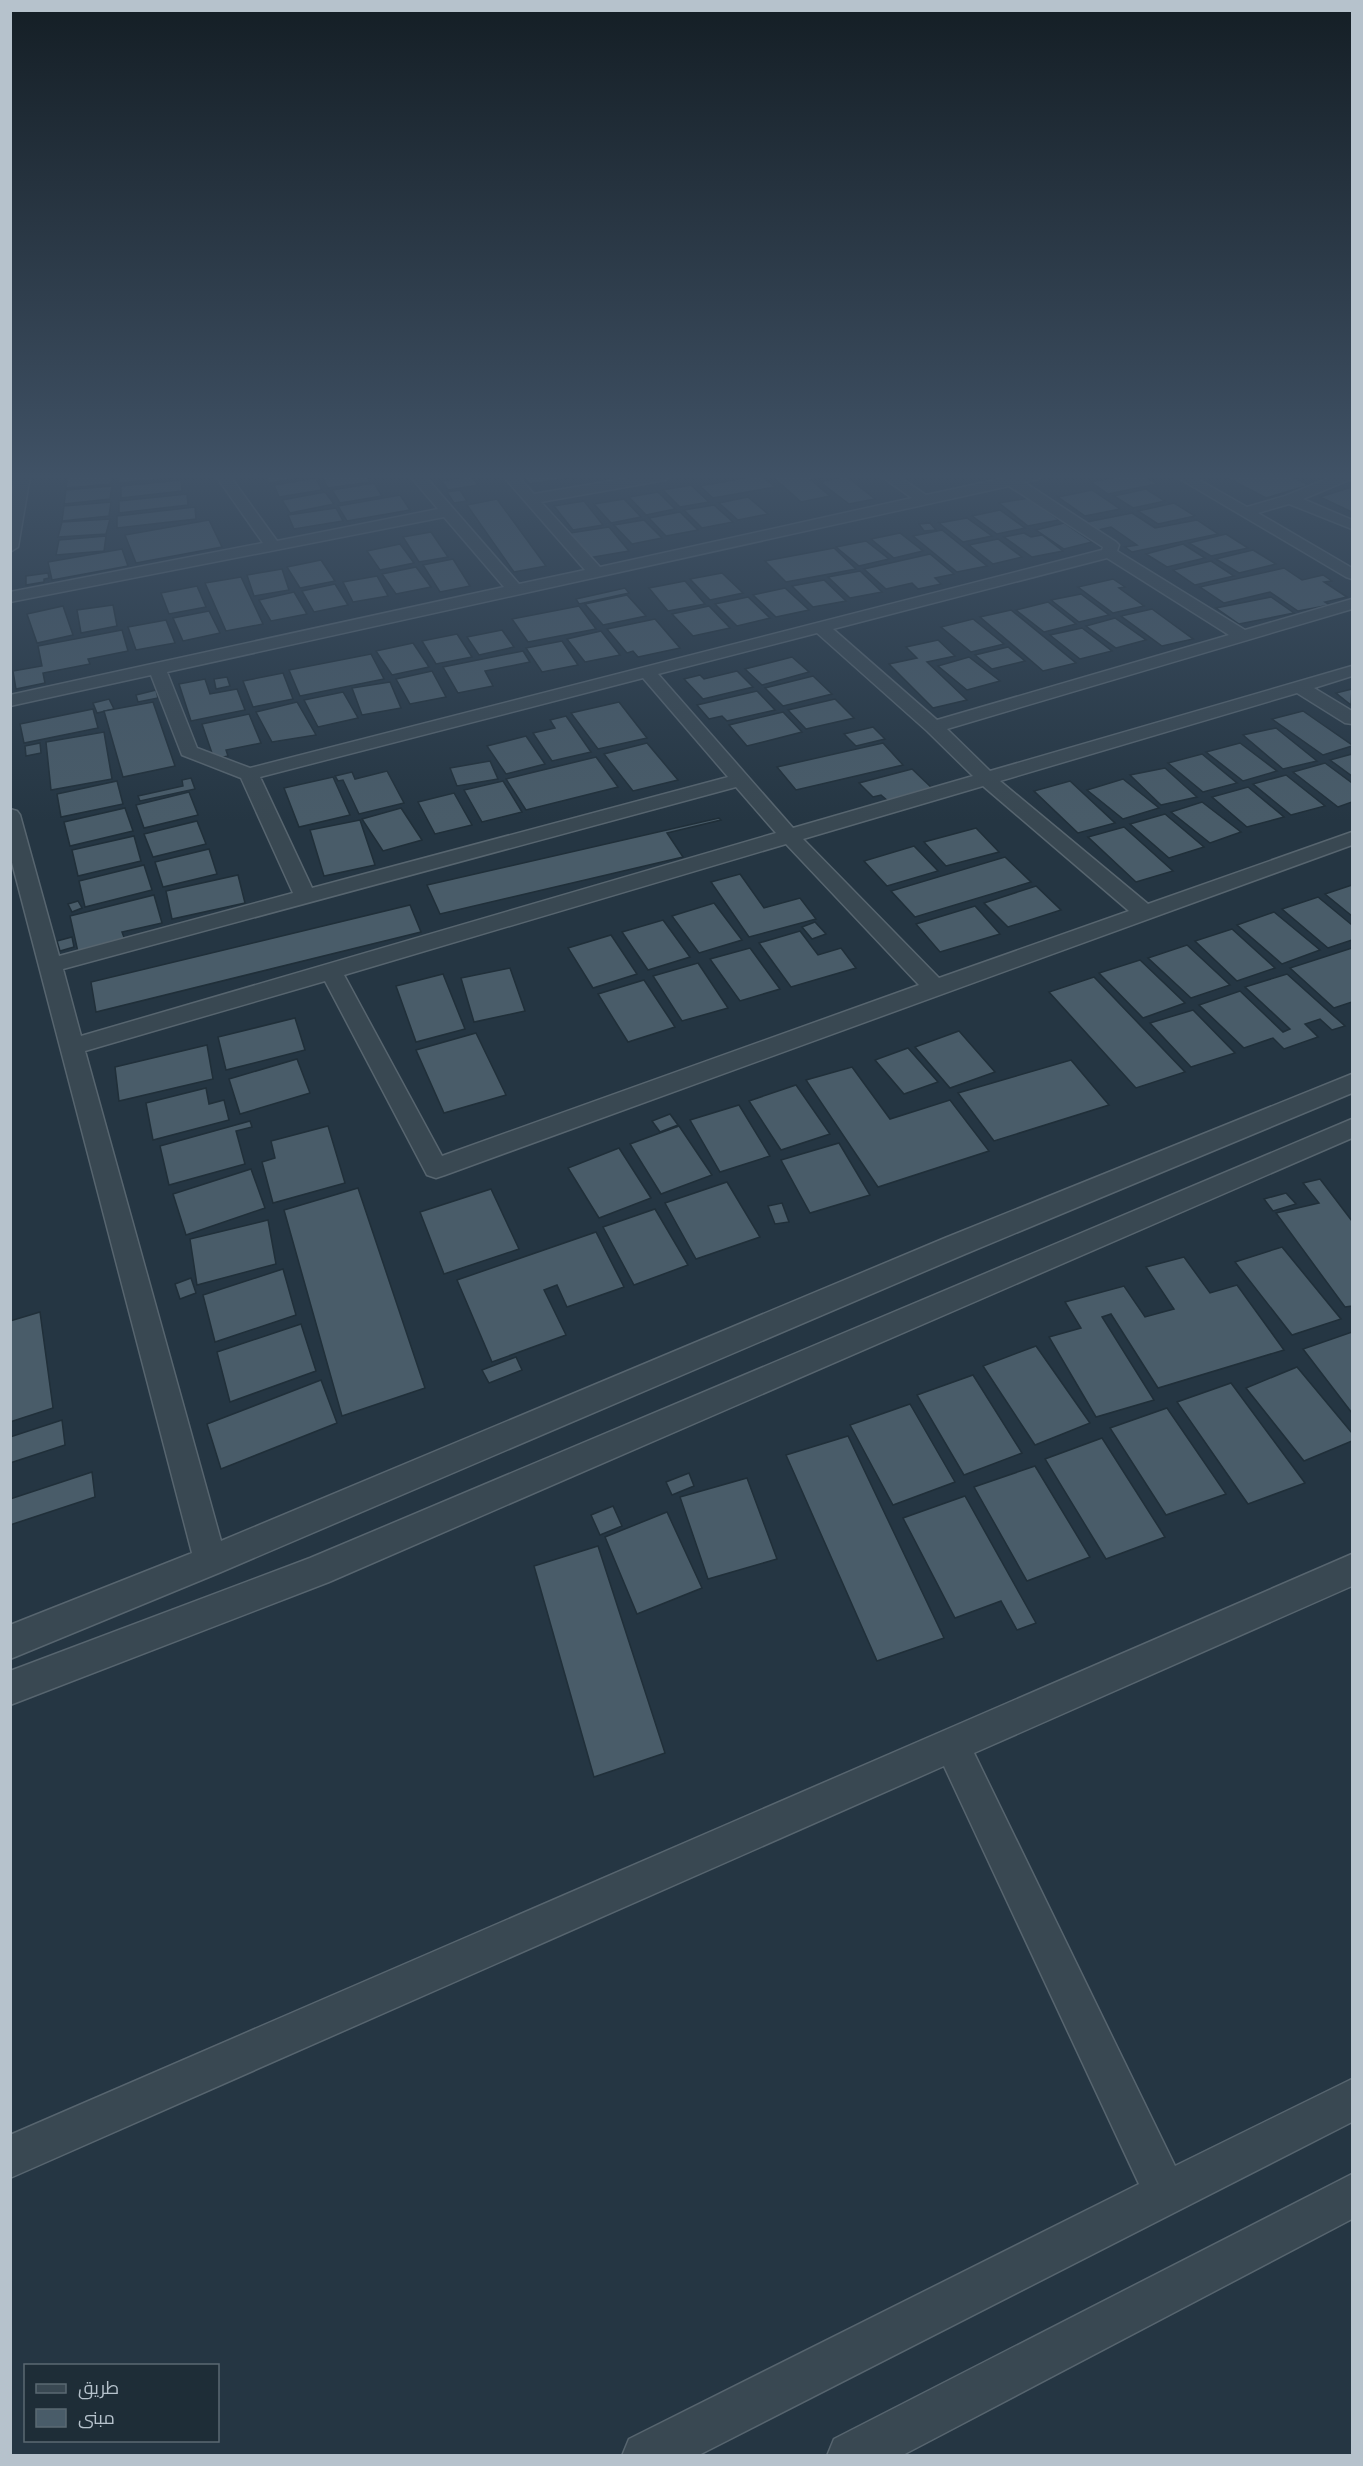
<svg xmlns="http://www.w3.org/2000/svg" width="1363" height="2466" font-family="'PT Sans Narrow',Cairo,sans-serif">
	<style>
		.building { fill: #495c69; stroke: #202f39; stroke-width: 1.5 }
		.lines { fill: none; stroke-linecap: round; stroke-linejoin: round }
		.minor-casing { stroke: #57656f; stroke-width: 3 }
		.minor { fill: #394852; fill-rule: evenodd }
	</style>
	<rect width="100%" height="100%" fill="#253643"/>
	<g class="building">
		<polygon points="68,476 112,476 111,484 66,488"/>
		<polygon points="119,476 173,476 173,478 118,483"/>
		<polygon points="265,476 311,476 269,483"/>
		<polygon points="322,476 367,476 370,482 328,488"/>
		<polygon points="471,476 478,485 448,490 442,481"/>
		<polygon points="523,476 584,476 529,484"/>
		<polygon points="756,476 762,476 775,487 713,498 700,486"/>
		<polygon points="772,476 833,476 811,480 830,496 801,502"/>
		<polygon points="846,476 875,499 849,504 820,482"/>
		<polygon points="1121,476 1144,476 1157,484 1108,494 1091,482"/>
		<polygon points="1237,476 1290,476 1309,485 1266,498 1228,478"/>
		<polygon points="316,478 322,490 279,497 274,485"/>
		<polygon points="181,480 182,491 121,498 121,486"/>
		<polygon points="374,483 382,496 340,503 332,490"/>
		<polygon points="691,485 709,502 680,507 663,490"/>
		<polygon points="112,486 110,499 64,504 66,490"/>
		<polygon points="1352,487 1352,512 1320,497"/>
		<polygon points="1146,489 1165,501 1133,508 1114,496"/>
		<polygon points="460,490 467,501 454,503 447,492"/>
		<polygon points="1092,490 1120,509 1085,516 1058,497"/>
		<polygon points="325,492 334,504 290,513 282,500"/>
		<polygon points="658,492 675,509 646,515 629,497"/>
		<polygon points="187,494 188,505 119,513 119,501"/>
		<polygon points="400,495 410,510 347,521 338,506"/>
		<polygon points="748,497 768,514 738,520 719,503"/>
		<polygon points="1029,498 1059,520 1028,526 999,503"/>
		<polygon points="497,499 546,566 514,572 467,505"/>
		<polygon points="624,499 641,517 611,523 594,504"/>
		<polygon points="584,501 603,525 573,530 554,506"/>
		<polygon points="111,502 109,516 62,521 64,506"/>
		<polygon points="1174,503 1195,516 1158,524 1138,511"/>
		<polygon points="714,505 733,522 702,528 684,510"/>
		<polygon points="195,507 196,519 117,528 117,516"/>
		<polygon points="336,508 343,521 294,529 288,515"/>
		<polygon points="1000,510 1025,528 997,534 972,516"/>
		<polygon points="680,512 698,530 666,536 649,518"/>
		<polygon points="1132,513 1155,528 1197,520 1218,534 1132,552 1125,547 1137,545 1111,527 1098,530 1087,522"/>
		<polygon points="967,518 992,536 963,542 939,523"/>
		<polygon points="110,519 106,534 58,537 62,522"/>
		<polygon points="209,520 222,547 136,563 125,535"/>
		<polygon points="644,520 662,538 632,544 614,525"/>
		<polygon points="930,523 936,530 924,531 919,524"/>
		<polygon points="1064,523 1092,542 1064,549 1036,530"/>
		<polygon points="609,527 629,551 588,558 570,533"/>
		<polygon points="942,530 987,566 957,572 913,536"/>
		<polygon points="431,532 448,557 419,562 403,537"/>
		<polygon points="900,533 923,551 894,558 871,539"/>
		<polygon points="1024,533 1031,537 1042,535 1063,551 1032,557 1004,537"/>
		<polygon points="1226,534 1248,548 1211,556 1189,543"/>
		<polygon points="106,536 104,551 56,555 59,540"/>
		<polygon points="998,539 1022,557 993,564 969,545"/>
		<polygon points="866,541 889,559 859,566 836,547"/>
		<polygon points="400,544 414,563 380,570 367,551"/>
		<polygon points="1183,544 1205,558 1167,567 1146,554"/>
		<polygon points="834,548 856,569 786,582 765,561"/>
		<polygon points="122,549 128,566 52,580 48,562"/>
		<polygon points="1253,550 1276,564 1239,573 1216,559"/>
		<polygon points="930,554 954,574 935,578 941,584 918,589 912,583 886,589 864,569"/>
		<polygon points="453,559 470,586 440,592 423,565"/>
		<polygon points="321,560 335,581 300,588 287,567"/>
		<polygon points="1211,561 1234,576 1195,585 1173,570"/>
		<polygon points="416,567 431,587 396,594 382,574"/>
		<polygon points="1284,568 1302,580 1323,575 1332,581 1324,582 1347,597 1325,602 1330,605 1298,611 1270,592 1224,603 1200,587"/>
		<polygon points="282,569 289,590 254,596 247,575"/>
		<polygon points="860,571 882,592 850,598 828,577"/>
		<polygon points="48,573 49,578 44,579 44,582 26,585 26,576"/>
		<polygon points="722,573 743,593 710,600 690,579"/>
		<polygon points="377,576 388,596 353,602 343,582"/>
		<polygon points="241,577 263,624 226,631 205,583"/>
		<polygon points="1113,579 1125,587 1119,588 1144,606 1113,613 1078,587"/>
		<polygon points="824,580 846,601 813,607 792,586"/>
		<polygon points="685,581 705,604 668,611 649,588"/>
		<polygon points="335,584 348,605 314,612 302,591"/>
		<polygon points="197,586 206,607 169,614 161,593"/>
		<polygon points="625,588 629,593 579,604 576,599"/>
		<polygon points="785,588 809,610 776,617 753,595"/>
		<polygon points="294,592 307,614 271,621 259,600"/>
		<polygon points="1081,594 1109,615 1079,622 1051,600"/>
		<polygon points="627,595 646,616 603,625 585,604"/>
		<polygon points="748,597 770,618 737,626 715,604"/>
		<polygon points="1271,597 1294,613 1239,624 1216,608"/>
		<polygon points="1048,602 1076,624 1044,632 1016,610"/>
		<polygon points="113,605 117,626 81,633 77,610"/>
		<polygon points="63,606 73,635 37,643 27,614"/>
		<polygon points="579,606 596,629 528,642 512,619"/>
		<polygon points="709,606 730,628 693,636 672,614"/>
		<polygon points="1152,609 1193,639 1162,646 1121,616"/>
		<polygon points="1011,610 1076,663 1043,671 980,617"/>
		<polygon points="209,611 220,633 183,641 173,618"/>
		<polygon points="1115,618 1146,640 1116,648 1086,626"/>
		<polygon points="655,619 680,648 638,657 633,651 627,653 607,629"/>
		<polygon points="973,619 1004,644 971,652 941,627"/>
		<polygon points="166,620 175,643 136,650 128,627"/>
		<polygon points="1082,628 1112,651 1080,659 1050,635"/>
		<polygon points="122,630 128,651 88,659 90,664 43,673 45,683 16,689 13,671 42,666 38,646"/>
		<polygon points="502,630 514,647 479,655 467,637"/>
		<polygon points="601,631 620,655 585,662 567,639"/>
		<polygon points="457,634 472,657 436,664 422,641"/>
		<polygon points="938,640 955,656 927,662 967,700 933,708 889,664 917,658 906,647"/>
		<polygon points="562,641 578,665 542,672 526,648"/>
		<polygon points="413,643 429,667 392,675 376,651"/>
		<polygon points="1008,647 1025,661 992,669 975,655"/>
		<polygon points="523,651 530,662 485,671 493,686 458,693 443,667"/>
		<polygon points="371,654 384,679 300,696 289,670"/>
		<polygon points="792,657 809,672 762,685 745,669"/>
		<polygon points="969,657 1000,681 967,690 938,666"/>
		<polygon points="432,671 446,697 410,704 396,679"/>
		<polygon points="737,671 753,687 703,699 684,679 700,675 704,679"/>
		<polygon points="283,673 293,699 253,707 243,681"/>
		<polygon points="813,676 832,694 783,706 765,688"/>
		<polygon points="227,677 230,686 216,689 214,679"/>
		<polygon points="205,679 210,694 237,689 245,710 191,721 179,684"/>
		<polygon points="390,682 401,708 362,715 352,688"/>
		<polygon points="1352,689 1351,705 1336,693"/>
		<polygon points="156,690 158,698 138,702 136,695"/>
		<polygon points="757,691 775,710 727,721 722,716 709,719 697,705"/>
		<polygon points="343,692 358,718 318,727 304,700"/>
		<polygon points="109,699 114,709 97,713 93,703"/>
		<polygon points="835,699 854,718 806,729 788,710"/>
		<polygon points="153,702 175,766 123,777 104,711"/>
		<polygon points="297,702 316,735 272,742 256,712"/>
		<polygon points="619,702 647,738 598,749 571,713"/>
		<polygon points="93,709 98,728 24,743 20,724"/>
		<polygon points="1303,711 1352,745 1352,746 1323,755 1272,719"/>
		<polygon points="783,712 802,732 747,746 729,725"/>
		<polygon points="249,714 261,743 226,750 228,756 214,759 202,724"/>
		<polygon points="566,716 591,752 552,761 533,733 555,728 550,720"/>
		<polygon points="873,727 885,739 856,746 844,734"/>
		<polygon points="1276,728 1317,761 1283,769 1243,735"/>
		<polygon points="104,732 112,779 51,790 46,742"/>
		<polygon points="526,736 545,764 506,774 487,746"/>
		<polygon points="40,743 41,753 26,756 25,746"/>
		<polygon points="647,743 678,780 633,791 604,754"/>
		<polygon points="883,743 903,765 796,790 777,767"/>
		<polygon points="1240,743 1277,771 1243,781 1206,752"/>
		<polygon points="1202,754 1237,783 1203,792 1168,763"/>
		<polygon points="1352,754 1352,776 1330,760"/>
		<polygon points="596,757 618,787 526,810 506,779"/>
		<polygon points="490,761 498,779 457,786 450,768"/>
		<polygon points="1325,763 1352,783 1352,802 1338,807 1293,772"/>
		<polygon points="1165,768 1197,797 1161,805 1130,775"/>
		<polygon points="912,769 934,790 888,801 881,795 873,797 859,783"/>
		<polygon points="387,771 404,803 359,814 343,780 338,781 335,776 352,772 355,779"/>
		<polygon points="1286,775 1325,806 1291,815 1253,784"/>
		<polygon points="333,777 350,815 299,827 284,788"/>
		<polygon points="191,778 195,789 140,801 138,796 183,786 182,780"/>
		<polygon points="1123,779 1159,808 1123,819 1087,790"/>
		<polygon points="117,781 123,804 61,817 57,794"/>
		<polygon points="503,781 522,812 482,822 464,790"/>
		<polygon points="1070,781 1115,823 1078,833 1034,791"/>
		<polygon points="1248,787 1284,817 1247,827 1212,797"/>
		<polygon points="189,792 198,815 144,828 136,805"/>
		<polygon points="454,793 472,825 435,834 418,802"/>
		<polygon points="1202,802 1241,832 1210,843 1171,812"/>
		<polygon points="125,808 133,831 70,846 64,822"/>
		<polygon points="401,808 422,840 383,851 362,819"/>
		<polygon points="1165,814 1204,847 1169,858 1130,824"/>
		<polygon points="719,818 721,820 667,833 683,857 440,914 427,885"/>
		<polygon points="360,820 375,865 324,876 310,830"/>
		<polygon points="197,821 206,844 153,857 144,834"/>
		<polygon points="1124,827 1173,871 1136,882 1088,837"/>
		<polygon points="976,828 999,852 946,866 924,842"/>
		<polygon points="134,836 141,861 78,876 72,850"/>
		<polygon points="914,846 938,871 887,886 864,861"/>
		<polygon points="209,849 217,874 163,887 155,862"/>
		<polygon points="1005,857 1031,882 915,917 891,891"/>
		<polygon points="144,865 152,890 85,907 79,881"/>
		<polygon points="740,874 764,908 800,898 816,919 749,937 711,882"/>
		<polygon points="238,875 245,903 172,919 166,891"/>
		<polygon points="1352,885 1352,916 1325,894"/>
		<polygon points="1036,886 1061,910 1008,927 984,903"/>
		<polygon points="154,895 162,923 122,932 125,940 78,952 70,916"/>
		<polygon points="1318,897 1352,925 1352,940 1328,948 1282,909"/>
		<polygon points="78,901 82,908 72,912 68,904"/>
		<polygon points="714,903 742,940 699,953 672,916"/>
		<polygon points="410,905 421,932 96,1012 91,982"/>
		<polygon points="975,906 1000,934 940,952 916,924"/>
		<polygon points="1274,912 1320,950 1282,964 1237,925"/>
		<polygon points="663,920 690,957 648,970 622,932"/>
		<polygon points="815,922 826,934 812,939 802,927"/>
		<polygon points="1232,929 1275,968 1237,981 1195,941"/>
		<polygon points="800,931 818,955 841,948 856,968 791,987 759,943"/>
		<polygon points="611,935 637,974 593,988 568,948"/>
		<polygon points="72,937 74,947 60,951 57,941"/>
		<polygon points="1187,945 1230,985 1191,998 1148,958"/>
		<polygon points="750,948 780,989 740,1001 710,959"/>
		<polygon points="1352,948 1352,1002 1334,1008 1290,968"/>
		<polygon points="1140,960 1185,1003 1143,1018 1099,973"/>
		<polygon points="698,963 728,1008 682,1021 653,976"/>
		<polygon points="510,968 525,1011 474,1022 461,978"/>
		<polygon points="443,974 465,1029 416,1042 396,986"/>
		<polygon points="1287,974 1345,1026 1332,1030 1320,1019 1305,1024 1318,1037 1284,1049 1273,1038 1244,1048 1199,1005 1240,991 1283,1032 1290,1029 1245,987"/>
		<polygon points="1094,977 1185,1072 1136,1088 1049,992"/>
		<polygon points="644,980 675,1027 628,1042 598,994"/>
		<polygon points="1193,1010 1235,1053 1191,1067 1150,1023"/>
		<polygon points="295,1018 305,1050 226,1070 218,1037"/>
		<polygon points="959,1031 995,1072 950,1088 915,1047"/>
		<polygon points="476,1033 506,1095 444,1113 416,1050"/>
		<polygon points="207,1045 213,1079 119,1101 115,1067"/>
		<polygon points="908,1048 938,1082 904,1094 875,1060"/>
		<polygon points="297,1059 310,1093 240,1114 229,1079"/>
		<polygon points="1071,1060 1109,1105 994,1141 958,1093"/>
		<polygon points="852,1067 890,1119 950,1100 989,1151 878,1187 806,1080"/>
		<polygon points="796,1085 830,1134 781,1150 749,1101"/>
		<polygon points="206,1088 209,1104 224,1100 229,1120 153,1140 146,1103"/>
		<polygon points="739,1105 770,1156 720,1172 690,1120"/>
		<polygon points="670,1114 678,1125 660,1132 652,1121"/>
		<polygon points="250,1121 252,1127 236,1131 245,1164 169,1185 160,1146"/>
		<polygon points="328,1126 345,1183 273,1203 262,1162 275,1158 271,1141"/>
		<polygon points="679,1126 712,1175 661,1194 630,1144"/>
		<polygon points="839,1143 870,1195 810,1213 781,1160"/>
		<polygon points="619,1148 651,1198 599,1218 568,1168"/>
		<polygon points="251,1169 265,1208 186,1235 173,1194"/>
		<polygon points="1320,1179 1352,1221 1352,1306 1345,1307 1276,1213 1319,1203 1303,1183"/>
		<polygon points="727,1182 760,1237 696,1259 665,1203"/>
		<polygon points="358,1188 425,1388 342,1416 284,1210"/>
		<polygon points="491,1189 519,1249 444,1274 420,1212"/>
		<polygon points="1286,1193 1296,1204 1273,1211 1264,1199"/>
		<polygon points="782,1203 789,1222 775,1224 768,1206"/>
		<polygon points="655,1209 688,1265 634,1285 603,1227"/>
		<polygon points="268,1220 276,1264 197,1285 190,1239"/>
		<polygon points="596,1232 624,1287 567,1307 557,1285 544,1290 566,1335 492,1362 457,1280"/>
		<polygon points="1282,1247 1341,1319 1292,1335 1235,1262"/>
		<polygon points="1184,1257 1210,1293 1237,1285 1284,1350 1158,1388 1111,1314 1102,1317 1154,1400 1096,1417 1049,1337 1081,1328 1065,1302 1124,1286 1145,1317 1174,1309 1146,1267"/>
		<polygon points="283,1269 296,1315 215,1342 203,1295"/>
		<polygon points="191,1278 196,1293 180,1299 175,1284"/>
		<polygon points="40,1312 53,1408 10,1422 10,1321"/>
		<polygon points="301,1324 316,1371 230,1402 217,1352"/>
		<polygon points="1352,1332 1352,1413 1303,1349"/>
		<polygon points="1036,1346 1090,1423 1035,1445 983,1366"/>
		<polygon points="516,1357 522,1370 489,1383 482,1370"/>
		<polygon points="1297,1367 1352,1433 1352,1441 1304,1461 1246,1388"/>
		<polygon points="973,1375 1022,1453 964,1475 917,1395"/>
		<polygon points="321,1380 337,1423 221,1469 207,1424"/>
		<polygon points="1231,1383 1305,1483 1248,1504 1177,1402"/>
		<polygon points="910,1404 955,1482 893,1505 850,1425"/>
		<polygon points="1167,1408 1226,1494 1166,1515 1110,1428"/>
		<polygon points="62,1420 65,1445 10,1463 10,1437"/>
		<polygon points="848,1436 944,1638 877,1661 786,1455"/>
		<polygon points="1102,1438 1165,1537 1106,1559 1045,1459"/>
		<polygon points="1035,1466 1090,1557 1027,1581 974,1487"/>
		<polygon points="92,1472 95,1497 10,1525 10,1499"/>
		<polygon points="689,1473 694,1486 672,1495 666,1482"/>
		<polygon points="747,1478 777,1559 708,1579 680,1497"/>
		<polygon points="965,1496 1036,1623 1017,1630 1001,1601 955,1618 903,1518"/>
		<polygon points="613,1506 622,1526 600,1535 591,1515"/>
		<polygon points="667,1512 702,1588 637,1614 605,1537"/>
		<polygon points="598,1546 665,1753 594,1777 534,1566"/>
	</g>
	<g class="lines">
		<g class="minor-casing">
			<g id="minor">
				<polygon points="16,476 30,476 18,547 10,552 10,504"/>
				<path d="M216,476H230L277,541L438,509L410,476H425L519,584L585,570L503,476H518L534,494L640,476H672L665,480L541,502L600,567L912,498L881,476H898L926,495L1014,476H1041L1039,479L1024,482L1116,542L1119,545L1117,551L1245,630L1352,599V609L947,729L990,771L1352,666V676L1314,688L1352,711V724L1345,723L1297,693L1000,781L1148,904L1352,832V845L445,1175L436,1178L427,1175L325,981L85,1051L221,1541L945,1238L1352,1074V1093L965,1254L221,1572L10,1659V1625L192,1553L10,855V809L17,811L20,815L59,956L293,893L241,778L182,755L151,675L10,706V695L504,587L444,517L10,602V592L263,543ZM1009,486L1103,547L1102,550L250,768L197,748L167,672ZM1107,558L1229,635L937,720L833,629ZM817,633L927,731L973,776L793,828L658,674ZM643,678L728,777L312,888L260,777ZM983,786L1129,911L939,978L803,839ZM736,787L776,833L81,1036L63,969ZM786,844L919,985L442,1156L344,975Z"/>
				<polygon points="1175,476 1192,476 1247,507 1285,496 1334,476 1352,476 1351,479 1303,499 1352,520 1352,529 1289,504 1258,513 1352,568 1352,579 1346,577"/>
				<polygon points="1352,1119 1352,1138 329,1582 10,1705 10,1671 310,1558"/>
				<polygon points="1352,1554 1352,1586 974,1753 1175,2166 1352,2079 1352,2122 697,2456 622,2456 629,2439 1139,2184 944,1766 10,2178 10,2135"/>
				<polygon points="1352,2174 1352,2219 901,2456 827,2456 834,2439"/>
			</g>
		</g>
		<use href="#minor" class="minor"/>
	</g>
	<linearGradient id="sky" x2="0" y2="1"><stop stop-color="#141e25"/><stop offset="0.58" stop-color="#405266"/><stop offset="1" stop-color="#405266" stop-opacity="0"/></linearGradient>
	<rect width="1363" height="821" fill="url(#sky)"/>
	<rect width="1363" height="2466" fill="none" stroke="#b6c2cc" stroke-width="24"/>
	<rect x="24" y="2364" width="195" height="78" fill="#1e2d37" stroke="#5b6973" stroke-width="1.5"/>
	<rect x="36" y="2384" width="30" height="9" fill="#394852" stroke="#5b6973" stroke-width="1.5"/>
	<text x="78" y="2394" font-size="18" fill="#b6c2cc">طريق</text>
	<rect x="36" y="2409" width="30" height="18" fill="#495c69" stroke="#5b6973" stroke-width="1.5"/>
	<text x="78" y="2424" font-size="18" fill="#b6c2cc">مبنى</text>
</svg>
